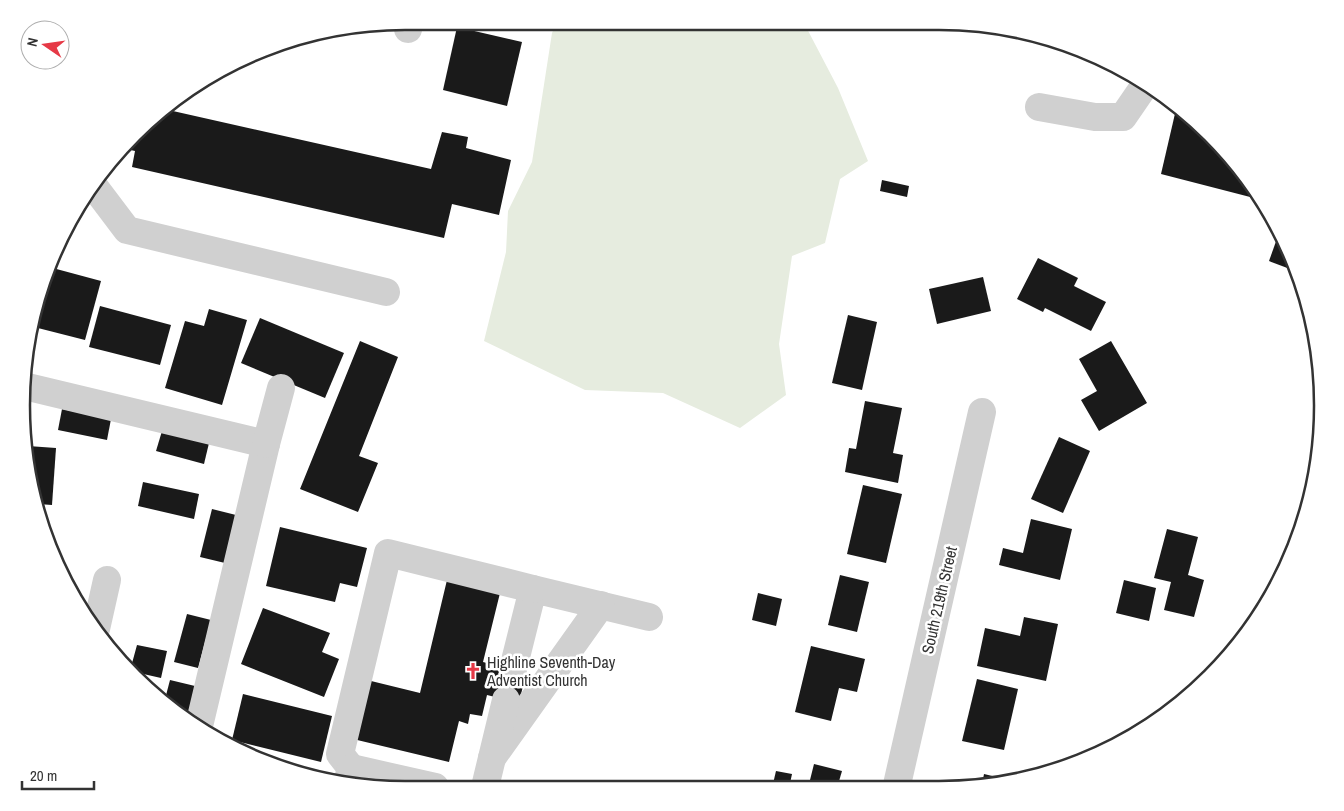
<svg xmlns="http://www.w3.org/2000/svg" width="1344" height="811" font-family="'Archivo Narrow',sans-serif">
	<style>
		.green { fill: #e6ecdf }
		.building { fill: #1a1a1a }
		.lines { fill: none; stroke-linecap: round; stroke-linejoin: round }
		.minor { stroke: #d0d0d0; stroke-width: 28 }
		.labels { text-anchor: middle; stroke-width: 5; stroke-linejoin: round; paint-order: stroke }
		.street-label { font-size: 16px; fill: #333; stroke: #fff }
		.poi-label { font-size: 16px; fill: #333; stroke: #fff; text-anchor: start }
		.rim { fill: none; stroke: #333; stroke-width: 2.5 }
	</style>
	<rect width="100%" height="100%" fill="#fff"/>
	<polygon class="green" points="557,22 804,23 838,88 868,161 840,179 825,243 792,256 779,344 786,395 740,428 663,393 585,390 484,341 506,252 508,211 532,162 552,33"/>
	<g class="building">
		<polygon points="457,27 522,42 507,106 443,90"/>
		<polygon points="1177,105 1227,152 1256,192 1254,198 1161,174"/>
		<polygon points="164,109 431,169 442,132 468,137 466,148 511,160 499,215 452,204 444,238 132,167 135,151 126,149"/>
		<polygon points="882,180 909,186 907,197 880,191"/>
		<polygon points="1279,233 1281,234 1298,272 1269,261"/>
		<polygon points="1038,258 1078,278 1074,286 1106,302 1091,331 1045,308 1043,312 1017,299"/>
		<polygon points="49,267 101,281 85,340 34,327 42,282"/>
		<polygon points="983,277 991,311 937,324 929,289"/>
		<polygon points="100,306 171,325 160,365 89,347"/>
		<polygon points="209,309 247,320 222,405 165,388 185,321 204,326"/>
		<polygon points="848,315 877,322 862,390 832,383"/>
		<polygon points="260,318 344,353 325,398 241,363"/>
		<polygon points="360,341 398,357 359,456 378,463 358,512 300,489"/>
		<polygon points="1111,341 1147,403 1099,431 1081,400 1097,391 1079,359"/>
		<polygon points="865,401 902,408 893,453 903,455 898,483 845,472 849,448 856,449"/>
		<polygon points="62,409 111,419 107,440 58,430"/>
		<polygon points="162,431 209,443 204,464 156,451"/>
		<polygon points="1059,437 1090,451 1063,513 1031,499"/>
		<polygon points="28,446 56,448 52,505 38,504"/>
		<polygon points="143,482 199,494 194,519 138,506"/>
		<polygon points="863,485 902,494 886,563 847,554"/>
		<polygon points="212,509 236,515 225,563 200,557"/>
		<polygon points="1031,519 1072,529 1060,580 999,565 1003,548 1023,553"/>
		<polygon points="280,527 367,548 357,587 340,583 335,602 266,586"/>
		<polygon points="1167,529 1198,537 1188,575 1204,580 1194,617 1164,610 1171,582 1154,578"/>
		<polygon points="840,575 869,582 857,632 828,625"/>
		<polygon points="447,580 500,593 483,662 526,673 519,703 487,695 482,716 470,714 468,724 459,721 449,762 353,739 367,680 420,693"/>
		<polygon points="1124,580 1156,588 1149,621 1116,613"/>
		<polygon points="758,593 782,599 776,626 752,620"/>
		<polygon points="263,608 330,633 322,652 339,659 324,697 241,664"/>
		<polygon points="187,614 211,620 198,668 174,662"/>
		<polygon points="1024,617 1058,624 1046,681 977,666 985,628 1020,636"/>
		<polygon points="137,645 167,651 161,678 139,673 138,675 131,667"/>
		<polygon points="811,646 865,659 857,692 839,688 831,721 795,712"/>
		<polygon points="977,679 1018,689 1004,750 962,741"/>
		<polygon points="170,680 195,686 187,719 172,711 164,703"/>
		<polygon points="243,694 332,716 321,762 232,740"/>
		<polygon points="814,764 842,771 837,788 808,788"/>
		<polygon points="776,771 792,774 789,788 772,788"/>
		<polygon points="984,774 1009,780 982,785"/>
		<polygon points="743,782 768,787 768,788 741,788"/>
	</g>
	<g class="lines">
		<g class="minor">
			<polyline points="408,29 410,21"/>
			<polyline points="1039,107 1095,117 1123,117 1145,85"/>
			<polyline points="93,185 127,230 386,292"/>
			<polyline points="24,386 266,444 199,726"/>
			<polyline points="266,444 281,388"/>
			<polyline points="96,629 107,580"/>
			<polyline points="513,669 533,589 649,617"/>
			<polyline points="492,758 601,605"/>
			<polyline points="351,768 340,754 388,553 533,589"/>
			<polyline points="347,784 351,768 435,787"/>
			<polyline points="485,787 506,700"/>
			<polyline points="896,789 982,412"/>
		</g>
	</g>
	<defs>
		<g id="church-bare" transform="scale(1.35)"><path d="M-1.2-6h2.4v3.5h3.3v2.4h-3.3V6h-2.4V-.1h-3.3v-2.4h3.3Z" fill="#e63946" stroke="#fff" stroke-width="2.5" paint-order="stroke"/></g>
	</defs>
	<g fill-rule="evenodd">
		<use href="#church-bare" x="473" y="671"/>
	</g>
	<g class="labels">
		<g class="street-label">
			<text transform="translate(939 600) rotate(-77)" y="6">South 219th Street</text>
		</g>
		<g class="poi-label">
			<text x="487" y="668">Highline Seventh-Day<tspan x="487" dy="18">Adventist Church</tspan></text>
		</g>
	</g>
	<path d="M0 0H1344V811H0ZM405 30H939A375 375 0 0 1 1314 405V406A375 375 0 0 1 939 781H405A375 375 0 0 1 30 406V405A375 375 0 0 1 405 30Z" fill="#fff" fill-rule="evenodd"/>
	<path class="rim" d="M405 30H939A375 375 0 0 1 1314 405V406A375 375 0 0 1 939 781H405A375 375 0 0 1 30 406V405A375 375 0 0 1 405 30Z"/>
	<g transform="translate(45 45) rotate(283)"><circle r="24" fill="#ffffff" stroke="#adadad"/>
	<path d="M0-4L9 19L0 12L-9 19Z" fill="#e63946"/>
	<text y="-8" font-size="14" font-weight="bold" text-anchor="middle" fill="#333333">N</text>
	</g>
	<path d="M22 781v8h72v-8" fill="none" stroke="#333333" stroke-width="2.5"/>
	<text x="30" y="781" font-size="15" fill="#333333" stroke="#ffffff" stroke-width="4" paint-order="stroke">20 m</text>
</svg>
